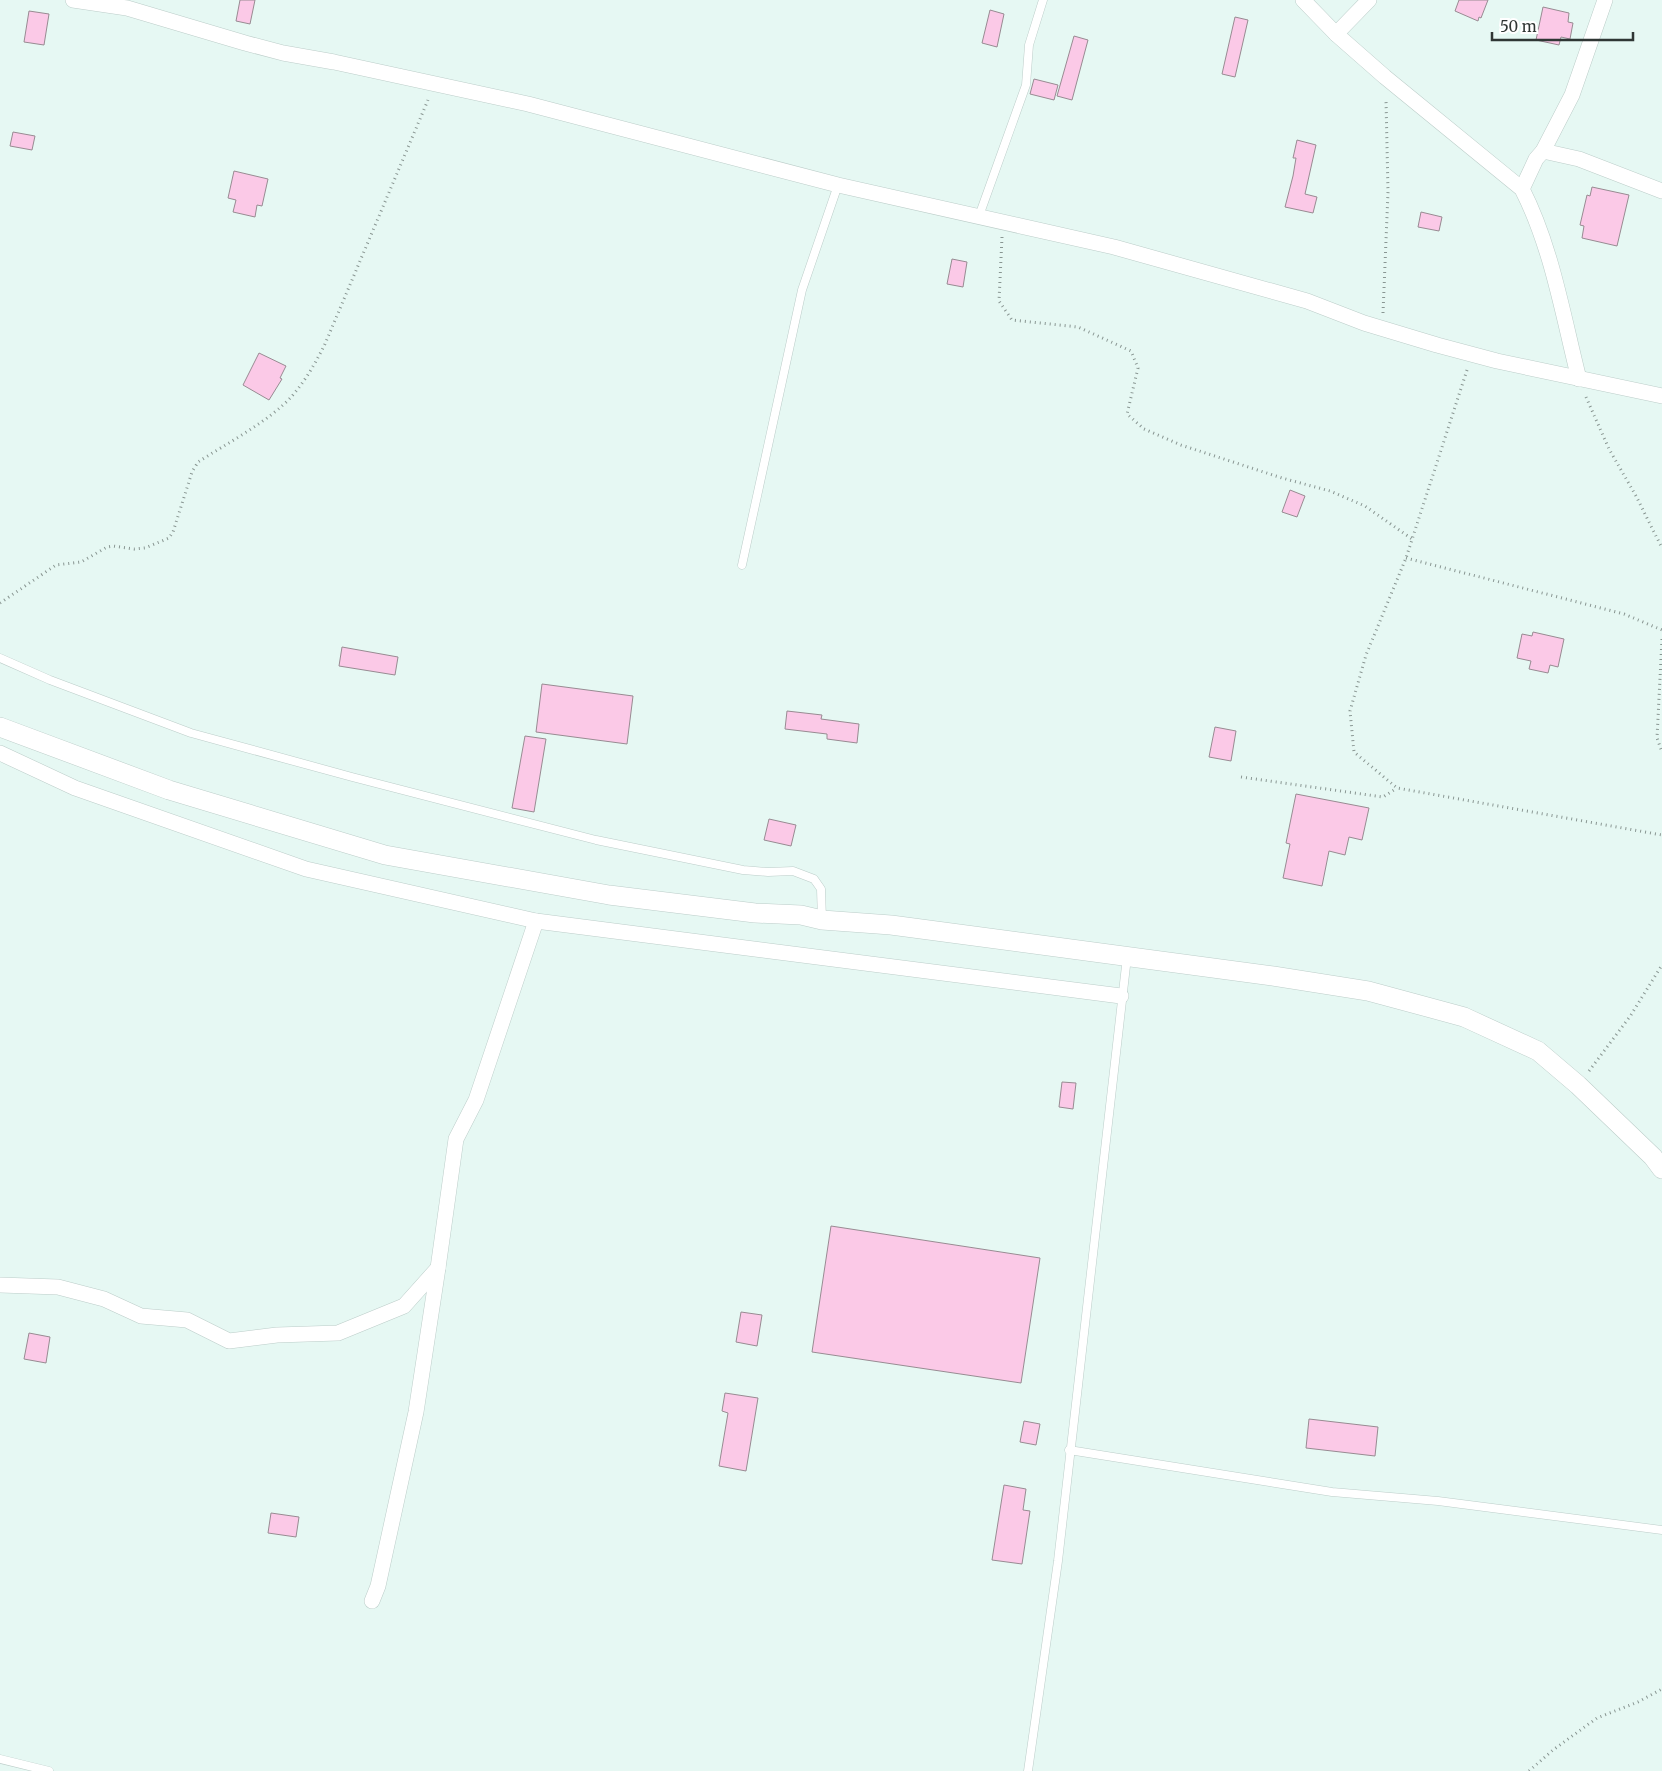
<svg xmlns="http://www.w3.org/2000/svg" width="1662" height="1771" font-family="Merriweather,serif">
	<style>
		.building { fill: #fbc9e7; stroke: #988b92 }
		.lines { fill: none; stroke-linecap: round; stroke-linejoin: round }
		.service-casing { stroke: #bccdc9; stroke-width: 9 }
		.minor-casing { stroke: #bccdc9; stroke-width: 16 }
		.tertiary-casing { stroke: #bccdc9; stroke-width: 20 }
		.path { stroke: #899692; stroke-width: 3; stroke-dasharray: 1 4; stroke-linecap: butt }
		.service { stroke: #fff; stroke-width: 8 }
		.minor { stroke: #fff; stroke-width: 15 }
		.tertiary { stroke: #fff; stroke-width: 19 }
	</style>
	<rect width="100%" height="100%" fill="#e6f8f3"/>
	<g class="building">
		<polygon points="240,0 255,0 250,24 236,21"/>
		<polygon points="1459,0 1488,0 1481,18 1479,17 1478,21 1455,11"/>
		<polygon points="1543,7 1569,13 1568,22 1573,23 1570,39 1561,37 1559,45 1536,40"/>
		<polygon points="990,10 1004,14 997,47 982,43"/>
		<polygon points="29,11 49,14 44,45 24,42"/>
		<polygon points="1235,17 1248,20 1235,77 1222,74"/>
		<polygon points="1074,36 1088,40 1072,100 1057,96"/>
		<polygon points="1034,79 1058,85 1054,100 1030,94"/>
		<polygon points="13,132 35,136 32,150 10,146"/>
		<polygon points="1297,140 1316,145 1305,194 1317,197 1313,213 1285,207 1293,176 1296,158 1293,158"/>
		<polygon points="234,171 268,179 262,206 257,205 255,217 233,212 236,200 228,198"/>
		<polygon points="1592,187 1629,195 1617,246 1582,238 1584,226 1580,225 1587,195 1590,196"/>
		<polygon points="1421,212 1442,217 1439,231 1418,227"/>
		<polygon points="952,259 967,262 963,287 947,284"/>
		<polygon points="259,353 286,366 280,378 282,379 269,400 243,385"/>
		<polygon points="1290,490 1305,496 1297,517 1282,512"/>
		<polygon points="1533,632 1564,639 1558,667 1550,665 1548,673 1529,669 1531,661 1517,658 1522,634 1532,636"/>
		<polygon points="342,647 398,657 395,675 339,666"/>
		<polygon points="542,684 633,696 627,744 536,732"/>
		<polygon points="787,711 822,715 821,719 859,724 857,743 827,739 827,734 785,729"/>
		<polygon points="1215,727 1236,731 1231,761 1209,757"/>
		<polygon points="525,736 546,739 534,812 512,808"/>
		<polygon points="1296,794 1369,808 1362,840 1349,837 1345,855 1329,851 1322,886 1283,878 1290,844 1286,843"/>
		<polygon points="769,819 796,825 791,846 764,840"/>
		<polygon points="1062,1082 1076,1083 1073,1109 1059,1107"/>
		<polygon points="831,1226 1040,1258 1021,1383 812,1352"/>
		<polygon points="741,1312 762,1315 757,1346 736,1342"/>
		<polygon points="29,1333 50,1337 46,1363 24,1359"/>
		<polygon points="725,1393 758,1398 746,1471 719,1466 728,1413 722,1411"/>
		<polygon points="1309,1419 1378,1427 1375,1456 1306,1448"/>
		<polygon points="1024,1421 1040,1424 1036,1445 1020,1442"/>
		<polygon points="1004,1485 1026,1489 1023,1510 1030,1511 1022,1564 992,1560"/>
		<polygon points="271,1513 299,1517 296,1537 268,1533"/>
	</g>
	<g class="lines">
		<g class="service-casing">
			<g id="service">
				<polyline points="979,216 1026,85 1029,45 1043,0"/>
				<polyline points="742,565 802,290 838,185"/>
				<polyline points="0,658 50,680 191,733 352,777 596,840 743,870 768,872 793,871 814,879 821,889 822,920"/>
				<polyline points="1069,1450 1332,1492 1438,1501 1662,1530"/>
				<polyline points="0,1759 49,1771"/>
				<polyline points="1028,1771 1058,1561 1127,957"/>
			</g>
		</g>
		<g class="minor-casing">
			<g id="minor">
				<polyline points="73,0 127,8 245,43 283,53 334,62 528,104 838,185 1114,247 1307,301 1364,323 1437,345 1497,361 1662,396"/>
				<path d="M1303,0L1336,34L1385,77L1522,189C1552,248 1563,316 1579,379"/>
				<polyline points="1336,34 1369,0"/>
				<polyline points="1543,151 1579,159 1662,191"/>
				<polyline points="1522,189 1536,159 1543,151 1572,95 1605,0"/>
				<polyline points="0,753 75,788 306,869 536,921 1121,996"/>
				<polyline points="0,1285 58,1287 104,1299 141,1316 187,1320 229,1341 277,1335 338,1333 404,1306 438,1268 456,1139 476,1100 536,921"/>
				<polyline points="372,1601 378,1586 416,1412 438,1268"/>
			</g>
		</g>
		<g class="tertiary-casing">
			<polyline id="tertiary" points="0,727 169,790 385,855 609,895 755,913 801,915 822,920 891,925 1273,976 1368,991 1464,1017 1538,1051 1578,1085 1653,1157 1662,1169"/>
		</g>
		<g class="path">
			<polyline points="1002,237 999,301 1012,320 1078,327 1131,351 1138,368 1127,414 1144,429 1181,445 1282,478 1330,491 1365,506 1412,539"/>
			<polyline points="1383,313 1388,192 1386,100"/>
			<polyline points="1467,370 1406,558 1366,655 1350,711 1354,752 1397,788 1662,835"/>
			<polyline points="1586,397 1609,449 1636,496 1662,548"/>
			<polyline points="1406,558 1624,614 1662,630"/>
			<path d="M0,603L56,565L81,562L107,547L113,546L134,549L145,548L169,538L173,532L192,472L198,462C226,444 271,420 292,396C306,380 316,362 325,344L428,100"/>
			<polyline points="1662,639 1657,738 1662,752"/>
			<polyline points="1241,777 1383,797 1397,788"/>
			<polyline points="1589,1071 1631,1015 1662,965"/>
			<polyline points="1529,1771 1553,1750 1597,1718 1638,1702 1662,1689"/>
		</g>
		<use href="#service" class="service"/>
		<use href="#minor" class="minor"/>
		<use href="#tertiary" class="tertiary"/>
	</g>
	<path d="M1492 32v8h141v-8" fill="none" stroke="#2f3634" stroke-width="2.5"/>
	<text x="1500" y="32" font-size="15" fill="#2f3634" stroke="#ffffff" stroke-width="4" paint-order="stroke">50 m</text>
</svg>
